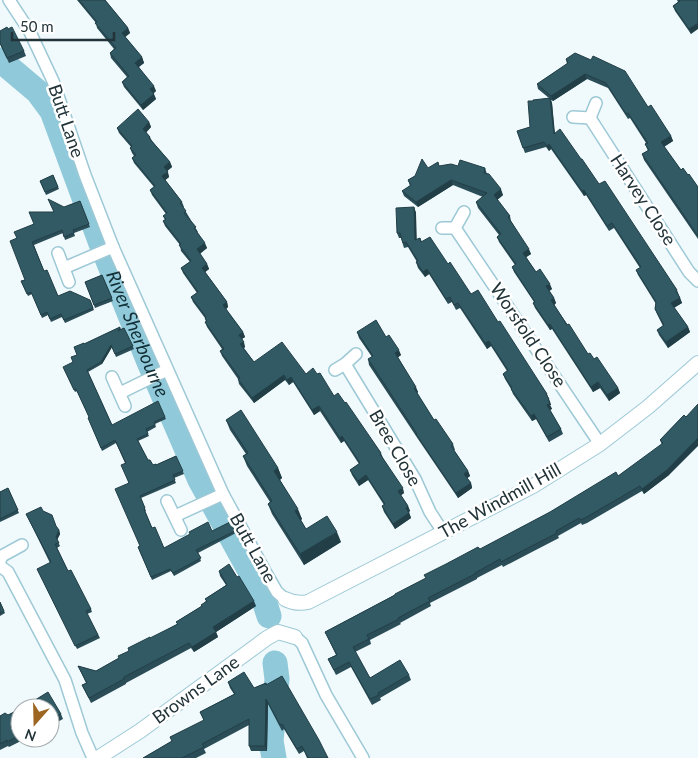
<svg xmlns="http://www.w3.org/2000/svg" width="698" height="758" font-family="Lato,sans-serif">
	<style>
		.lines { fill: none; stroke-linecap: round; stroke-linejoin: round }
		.river { stroke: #90c9d9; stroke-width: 25 }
		.minor-casing { stroke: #9dc9d6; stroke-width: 14 }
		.tertiary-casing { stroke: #9dc9d6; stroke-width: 16 }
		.minor { stroke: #fff; stroke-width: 11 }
		.tertiary { stroke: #fff; stroke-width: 14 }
		.wall { fill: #2a4d57 }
		.shaded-wall { fill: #223f47 }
		.building { fill: #315a65; stroke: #223f47 }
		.labels { text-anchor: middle; stroke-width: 5; stroke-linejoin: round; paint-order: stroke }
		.street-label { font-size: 18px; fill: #213338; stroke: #fff }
		.water-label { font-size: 19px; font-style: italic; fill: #133037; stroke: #fff }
	</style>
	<rect width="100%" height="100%" fill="#f0f9fb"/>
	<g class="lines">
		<g class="river">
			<path id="s1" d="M0,60L38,92L52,111L100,241L149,362L200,480L261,591L269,616"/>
			<polyline points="274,758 271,741 277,679 275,663"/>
		</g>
		<g class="minor-casing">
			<g id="minor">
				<polyline points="9,0 30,32 53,81 85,175 113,247 223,494 266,573 277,592 285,599"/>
				<polyline points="573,117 590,118 596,103"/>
				<polyline points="590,118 689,272 698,281"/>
				<polyline points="442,228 455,228 464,212"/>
				<polyline points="455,228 600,444"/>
				<polyline points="58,253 69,282"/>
				<polyline points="64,268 113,247"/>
				<polyline points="345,364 415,479 430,512 443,532"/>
				<polyline points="335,370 345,364 356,354"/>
				<polyline points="112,377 125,406"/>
				<polyline points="120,393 167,370"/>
				<polyline points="167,501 181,530"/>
				<polyline points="175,516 223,494"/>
				<polyline points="0,561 2,556 22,545"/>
				<polyline points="0,566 8,572 65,680 82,733 93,758"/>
				<polyline points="295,637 302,643 326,695 363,758"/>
			</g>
		</g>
		<g class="tertiary-casing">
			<g id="tertiary">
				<path d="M285,599C293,603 299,604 308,602L533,486L600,444L648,407L698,363"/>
				<polyline points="98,758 140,731 267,638 278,632 295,637"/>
			</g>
		</g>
		<use href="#minor" class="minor"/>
		<use href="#tertiary" class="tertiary"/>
	</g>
	<g class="wall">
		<polygon points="77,0 105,0 128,28 130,33 125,37 142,57 144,63 139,67 156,91 153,93 156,99 143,110 124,87 122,82 127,77 111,58 110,53 114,49 97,28 96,23"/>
		<polygon points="677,0 698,0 691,34 675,11 673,6 678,2"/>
		<polygon points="0,31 24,51 26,56 9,63 0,44"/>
		<polygon points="566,59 648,107 671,136 673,141 664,147 681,170 688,175 698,187 698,239 644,160 642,154 648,151 645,144 646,143 630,118 628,119 608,88 587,79 553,101 551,100 552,103 555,133 599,184 677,290 682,303 674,308 688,327 690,332 668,348 659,335 657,330 663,326 657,314 655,309 656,304 638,275 636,270 640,268 614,228 609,231 586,195 584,196 551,149 549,151 546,147 525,153 517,131 530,127 533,101 549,98 538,89 537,84 567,64"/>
		<polygon points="149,122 151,127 146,132 150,137 152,141 170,162 172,167 167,171 169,177 165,180 182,202 184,207 183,207 198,232 197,232 207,248 200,254 207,264 209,269 205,272 227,302 228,307 226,309 243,332 245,337 242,339 245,347 244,348 254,362 306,374 317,374 334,396 345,403 381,453 383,458 404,493 401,495 408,506 410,511 409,512 411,518 395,529 384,512 382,506 384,505 368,480 359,486 352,475 350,470 359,464 344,441 341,443 320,411 314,415 293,382 289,385 285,380 254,403 239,384 238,379 222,356 220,351 222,349 207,327 205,322 206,322 205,318 193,302 191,297 197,293 183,273 181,268 190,262 181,251 180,245 165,226 163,221 165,220 163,216 166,214 152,195 150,190 154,187 134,163 132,158 134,156 132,153 130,148 131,147 119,133 117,128"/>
		<polygon points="439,166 458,166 485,168 487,174 503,195 497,200 510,216 511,221 531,254 526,257 536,272 552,289 549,291 554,298 556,303 554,305 588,354 618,388 620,393 609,401 600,388 593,392 552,329 550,330 535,308 533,303 534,302 514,272 512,267 515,265 499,242 497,237 499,235 478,208 476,202 483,197 453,185 418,207 404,196 402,191 410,186 408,180 428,168"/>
		<polygon points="53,175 59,189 46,195 40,181"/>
		<polygon points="80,201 90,227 74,233 75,236 65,240 63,233 34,245 44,271 58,296 90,300 94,310 65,323 62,317 51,322 48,315 42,318 32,294 28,296 21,281 25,280 16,238 34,224 53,212"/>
		<polygon points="414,207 416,213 416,240 420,238 422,242 448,264 471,294 498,322 547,394 551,405 550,405 552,409 550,410 561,429 563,434 549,442 536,419 532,421 513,394 511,389 505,379 503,374 507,371 491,346 487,349 460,308 456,310 452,302 448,304 429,274 425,277 418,268 416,262 417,262 408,247 404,248 401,238 399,238 397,233"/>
		<polygon points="102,275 113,301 95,308 85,282"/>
		<polygon points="120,327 121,329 124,328 134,349 116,357 112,347 102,364 88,372 112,425 165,417 166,419 155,424 156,427 147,432 149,436 138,441 148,460 153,465 156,465 176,456 184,474 174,478 176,483 141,498 146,511 145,511 152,528 164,548 212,531 235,531 236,533 198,553 201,561 174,576 171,571 152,580 138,547 140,546 125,463 116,443 102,451 89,420 89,417 77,391 75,392 64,369 73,362 77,355 84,344"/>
		<polygon points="357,332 386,337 401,355 398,357 418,392 417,393 434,420 453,444 455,450 454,450 468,471 470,476 467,478 471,483 472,488 458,498 418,439 416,436 369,365 368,359 372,357 359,338"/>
		<polygon points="684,415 669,475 644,494 642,491 587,523 582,525 581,523 558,536 559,538 530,553 503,567 502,565 477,578 477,579 430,603 431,606 400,623 401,624 370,640 371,644 355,652 370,678 409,675 411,680 380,698 381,700 372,705 351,667 336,675 328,659 336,655 325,632 618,476 662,445 660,440"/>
		<polygon points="226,420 278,468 282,478 280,480 302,519 301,520 306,529 341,542 304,565 272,514 268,504 270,502 247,466 243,456 246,454 230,430"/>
		<polygon points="8,488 19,513 0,522 0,492"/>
		<polygon points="43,511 59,530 60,534 57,540 60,546 57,548 68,571 91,609 92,612 87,614 100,638 77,649 37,569 50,563 26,514"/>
		<polygon points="219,571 256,606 216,632 218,637 194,652 191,648 126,683 126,684 91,703 82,685 86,683 78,666 96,671 119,658 129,651 177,624 176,622 202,606 206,601 205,599 226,585 220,576"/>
		<polygon points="0,602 5,613 0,616"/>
		<polygon points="228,682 254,688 266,683 328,758 307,758 304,751 299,754 284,729 282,731 268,704 267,751 251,751 249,746 249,725 204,749 206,753 196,758 143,758 172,741 170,737 204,721 200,712 234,694 230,688"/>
		<polygon points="50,708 61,714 63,719 50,726"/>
		<polygon points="20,709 20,738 27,738 9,747 8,746 0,750 0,716 8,715"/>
	</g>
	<g class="shaded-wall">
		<polygon points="698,23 698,29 691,34 689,29"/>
		<polygon points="128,28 130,33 124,38 122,33"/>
		<polygon points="142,57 144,63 137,68 135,63"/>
		<polygon points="585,74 587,79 553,101 551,96"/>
		<polygon points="154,86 156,91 152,95 150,89"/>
		<polygon points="154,94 156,99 143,110 141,105"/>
		<polygon points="550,98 552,103 555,139 554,134"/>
		<polygon points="149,122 151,127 145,134 143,129"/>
		<polygon points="671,136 673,141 663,147 661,142"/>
		<polygon points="549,144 551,149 549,151 547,146"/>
		<polygon points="170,162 172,167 166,172 164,167"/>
		<polygon points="168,172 169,177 163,182 162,176"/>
		<polygon points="451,180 453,185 418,207 416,202"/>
		<polygon points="501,189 503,195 496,201 494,195"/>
		<polygon points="584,190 586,195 584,196 582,191"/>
		<polygon points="414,207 416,213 417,246 415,240"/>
		<polygon points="205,243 207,248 199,254 197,249"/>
		<polygon points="529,249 531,254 525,258 523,253"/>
		<polygon points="207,264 209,269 204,273 202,268"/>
		<polygon points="427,269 429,274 425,277 423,272"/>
		<polygon points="550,284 552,289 548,292 546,286"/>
		<polygon points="554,298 556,303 553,306 551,300"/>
		<polygon points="680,298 682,303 673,308 671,303"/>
		<polygon points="227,302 228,307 225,310 223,305"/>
		<polygon points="550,324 552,329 550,330 548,325"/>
		<polygon points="688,327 690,332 668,348 666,342"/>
		<polygon points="243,332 245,337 240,340 239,335"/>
		<polygon points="489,341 491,346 487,349 485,343"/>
		<polygon points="244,342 245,347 242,349 240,344"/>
		<polygon points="111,345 112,347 102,364 101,362"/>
		<polygon points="399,350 401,355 397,358 395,353"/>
		<polygon points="284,375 285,380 254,403 252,398"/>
		<polygon points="291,377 293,382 289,385 287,380"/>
		<polygon points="598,382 600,388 593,392 591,387"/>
		<polygon points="416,387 418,392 416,394 414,388"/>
		<polygon points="618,388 620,393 609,401 607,395"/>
		<polygon points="549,399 551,405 550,405 552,409 549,410 547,405 548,400"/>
		<polygon points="319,406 320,411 314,415 312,410"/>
		<polygon points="534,414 536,419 532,421 531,416"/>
		<polygon points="342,436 344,441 341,443 340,438"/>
		<polygon points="698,438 698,446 669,475 644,494 642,489"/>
		<polygon points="278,468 282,478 278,481 274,471"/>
		<polygon points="468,471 470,476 466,479 464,474"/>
		<polygon points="366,475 368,480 359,486 358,481"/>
		<polygon points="471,483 472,488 458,498 456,493"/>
		<polygon points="403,488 404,493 400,496 398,491"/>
		<polygon points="408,506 410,511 407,513 406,508"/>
		<polygon points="298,509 302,519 299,521 295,511"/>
		<polygon points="409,513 411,518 395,529 393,524"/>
		<polygon points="59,530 60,534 57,540 56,537"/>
		<polygon points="337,532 341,542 304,565 300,554"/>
		<polygon points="254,601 256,606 216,632 218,637 194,652 192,647 213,627"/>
		<polygon points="266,699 268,704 267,751 265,746"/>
	</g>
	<g class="building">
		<polygon points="79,0 105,0 128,28 122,33 142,57 135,63 154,86 150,89 154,94 141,105 122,82 129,76 110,53 116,48 95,23 97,22"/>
		<polygon points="679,0 698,0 698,23 689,29 673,6 680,1"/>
		<polygon points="7,27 8,29 12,27 24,51 7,58 0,43 0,31"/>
		<polygon points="575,53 591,60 593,56 625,71 648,107 651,105 671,136 661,142 681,170 683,168 688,175 689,174 698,187 698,236 642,154 649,150 645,144 648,143 628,113 626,114 606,83 585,74 551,96 537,84 568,63 566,59"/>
		<polygon points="550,98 554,134 560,129 581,159 582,159 599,184 605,181 677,290 676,291 680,298 671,303 688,327 666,342 657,330 664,325 655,309 656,302 636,270 641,267 612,223 607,226 584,190 582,191 549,144 547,146 544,142 523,148 517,131 530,127 528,101 533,101 533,100"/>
		<polygon points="138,109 149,122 143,129 150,137 149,138 170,162 164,167 168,172 162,176 182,202 180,203 186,211 184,213 196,227 194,228 205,243 197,249 207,264 202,268 227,302 223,305 243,332 239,335 244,342 240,344 254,362 282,342 306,374 313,368 317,374 320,373 334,396 338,393 345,403 346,402 381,453 380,454 403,488 398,491 408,506 406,508 409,513 393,524 382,506 385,504 366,475 358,481 350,470 360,463 342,436 340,438 319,406 312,410 291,377 287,380 284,375 252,398 238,379 240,378 220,351 224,349 205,322 207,321 205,318 206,317 191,297 198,292 181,268 191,261 179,245 181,244 163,221 166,219 163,216 167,213 150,190 155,186 132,158 136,155 130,148 132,146 117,128"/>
		<polygon points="422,159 428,168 438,162 439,166 451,164 458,166 460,160 485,168 484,173 489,174 501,189 494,195 510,216 508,217 529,249 523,253 536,272 540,269 550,284 546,286 554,298 551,300 567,325 569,324 588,354 590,353 594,359 597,357 618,388 607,395 598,382 591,387 550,324 548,325 533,303 535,302 512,267 516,264 497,237 501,234 476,202 487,193 451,180 416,202 402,191 411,185 408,180 415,176"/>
		<polygon points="53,175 58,187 45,192 40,181"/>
		<polygon points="48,199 64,207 80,201 89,224 73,230 74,233 64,237 62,230 32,242 44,271 47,270 58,296 70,291 90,300 93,308 64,320 61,314 50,319 47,312 41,315 31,292 27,294 21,281 25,280 10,241 17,238 14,232 34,224 29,212 54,212"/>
		<polygon points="414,207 415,240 420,238 421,242 430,237 448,264 450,262 471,294 478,290 498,322 500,321 547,394 546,394 549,399 548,400 550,403 547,405 561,429 547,437 534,414 531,416 511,389 512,388 503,374 508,370 489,341 485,343 458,303 454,305 450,297 446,299 427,269 423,272 416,262 418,261 406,242 403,243 400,233 397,233 396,208"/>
		<polygon points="102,275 112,298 94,305 85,282"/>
		<polygon points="376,320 386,337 389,335 399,350 395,353 416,387 414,388 434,420 436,419 453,444 451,446 468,471 464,474 471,483 456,493 416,434 417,434 368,359 373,356 357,332"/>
		<polygon points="120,327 118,331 124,328 133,346 115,354 111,345 101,362 87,370 112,425 158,401 165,417 154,422 155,425 146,429 148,434 137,439 148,460 150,460 153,465 156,464 156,465 176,456 183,471 173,475 175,480 140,496 145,508 144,509 152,528 155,527 164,548 190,534 189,532 208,522 212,531 230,522 235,531 196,550 201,558 173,573 170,569 151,577 138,547 140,546 115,489 129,483 121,465 126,463 115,440 101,448 88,418 89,417 76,389 74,390 63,367 73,362 71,357 77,355 74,347 84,343 84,344"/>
		<polygon points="698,404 698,438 667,470 642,489 640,486 585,518 580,520 579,518 556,531 557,533 528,548 501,562 500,559 475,573 475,574 428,598 430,601 398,618 399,619 367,635 369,639 353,647 370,678 400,660 409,675 378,693 379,695 370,699 349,662 334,670 328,659 337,655 325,632 395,595 395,594 426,578 424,575 446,564 478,547 480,549 550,512 616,472 618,476 663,443 660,440 684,415 686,417"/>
		<polygon points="241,410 278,468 274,471 298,509 295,511 306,529 327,516 337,532 300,554 268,504 272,501 243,456 248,453 226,420"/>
		<polygon points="8,488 18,510 0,519 0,492"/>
		<polygon points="41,507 43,511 52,515 56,526 59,530 56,537 59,543 55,544 68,571 71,570 91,609 86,611 98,635 75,646 37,569 51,562 26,514"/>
		<polygon points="229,564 237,577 239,576 254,601 213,627 216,632 192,647 189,643 124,677 124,679 89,698 82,685 87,683 78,666 96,671 119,658 118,656 129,651 128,648 150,637 150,638 178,624 176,622 202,606 201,605 207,601 205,599 227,585 219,571"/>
		<polygon points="0,602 4,611 0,613"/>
		<polygon points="244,672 254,688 266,683 266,685 282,676 319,740 328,758 308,758 302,746 297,749 282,724 280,725 266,699 265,746 249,746 249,719 202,744 204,747 182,758 143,758 172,741 170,737 204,720 200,712 235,694 228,682"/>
		<polygon points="48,692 61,714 50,720 50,708 22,708"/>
		<polygon points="20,709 20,735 7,742 7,740 0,744 0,716 5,713 8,715"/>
	</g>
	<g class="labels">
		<g class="street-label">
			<text transform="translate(66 121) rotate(71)" y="6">Butt Lane</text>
			<text transform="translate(643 200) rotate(57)" y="6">Harvey Close</text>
			<text transform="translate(528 335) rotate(56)" y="6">Worsfold Close</text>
			<text transform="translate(395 448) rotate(60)" y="6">Bree Close</text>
			<text transform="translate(500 501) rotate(-29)" y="6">The Windmill Hill</text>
			<text transform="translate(253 548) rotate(61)" y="6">Butt Lane</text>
			<text transform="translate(196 690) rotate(-36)" y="6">Browns Lane</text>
		</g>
		<g class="water-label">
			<text dy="7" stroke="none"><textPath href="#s1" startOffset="312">River Sherbourne</textPath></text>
		</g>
	</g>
	<g transform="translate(35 723) rotate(200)"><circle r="24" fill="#ffffff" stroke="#a6adaf"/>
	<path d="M0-4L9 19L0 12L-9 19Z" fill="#9d6522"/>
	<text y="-8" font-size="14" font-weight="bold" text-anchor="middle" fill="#213338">N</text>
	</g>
	<path d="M12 32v8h102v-8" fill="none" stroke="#213338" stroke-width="2.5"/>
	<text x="20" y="32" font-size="15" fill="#213338" stroke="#ffffff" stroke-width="4" paint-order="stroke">50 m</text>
</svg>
